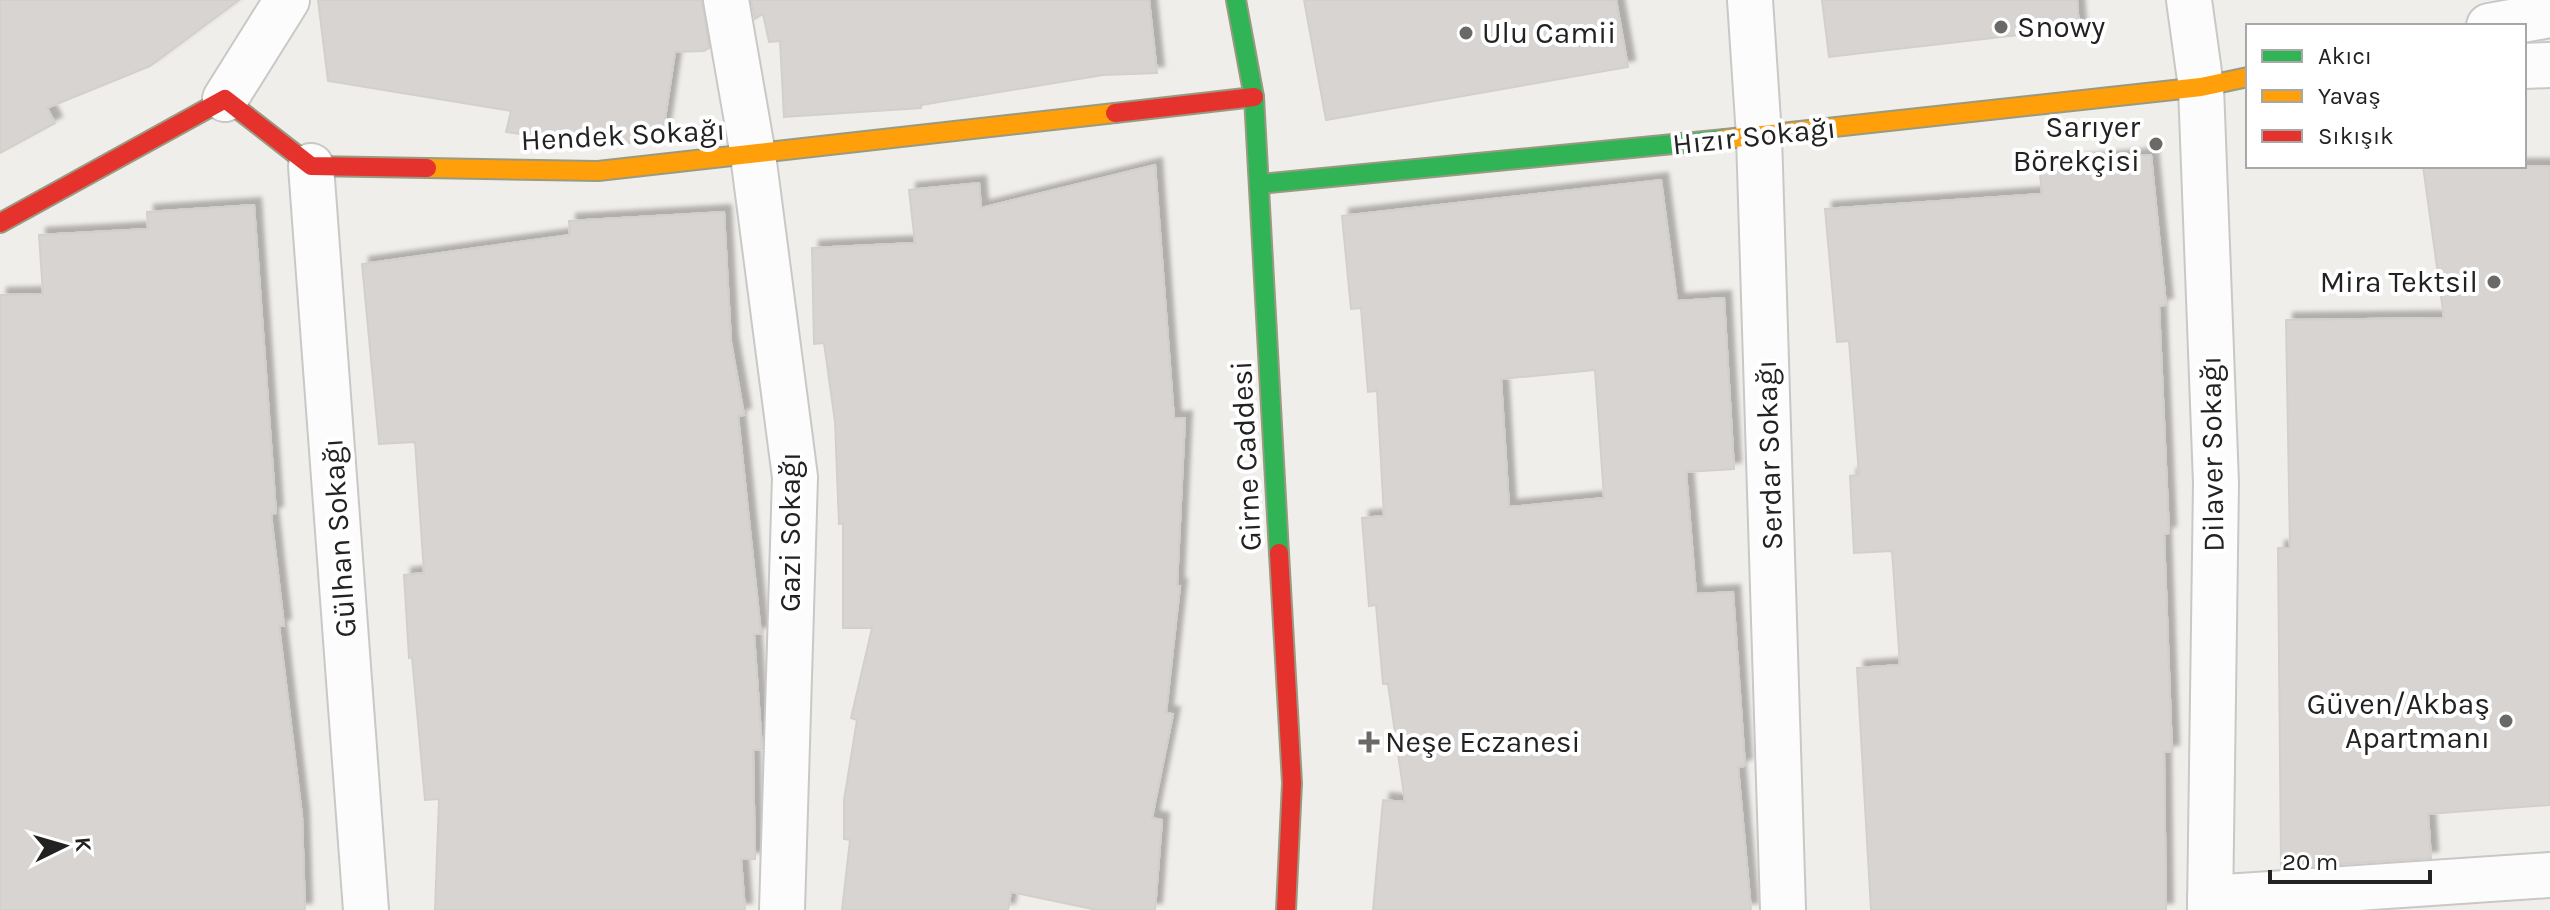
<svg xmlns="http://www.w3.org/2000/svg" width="2550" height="910" font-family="Karla,sans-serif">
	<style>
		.building { fill: #d7d4d2; stroke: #d3d0cc; stroke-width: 2; fill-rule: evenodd; filter: url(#shadow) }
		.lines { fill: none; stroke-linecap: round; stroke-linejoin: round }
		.street-casing { stroke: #c9c8c7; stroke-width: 48 }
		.fast-casing { stroke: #999a82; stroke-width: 22 }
		.slow-casing { stroke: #999a82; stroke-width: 22 }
		.jam-casing { stroke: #999a82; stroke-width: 22 }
		.street { stroke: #fdfcfc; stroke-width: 44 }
		.fast { stroke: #30b455; stroke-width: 18 }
		.slow { stroke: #ff9f0a; stroke-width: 18 }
		.jam { stroke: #e5322d; stroke-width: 18 }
		.poi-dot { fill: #6a6968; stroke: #fff; stroke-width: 3 }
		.labels { text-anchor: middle; stroke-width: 8; stroke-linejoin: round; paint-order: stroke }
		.poi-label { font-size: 30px; fill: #222; stroke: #fff; text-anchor: start }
		.street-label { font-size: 30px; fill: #222; stroke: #fff }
	</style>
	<defs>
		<filter id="shadow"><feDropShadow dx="7" dy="-7" stdDeviation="2" flood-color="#0004"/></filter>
	</defs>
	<rect width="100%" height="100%" fill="#f0eeeb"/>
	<g class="building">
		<polygon points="0,0 239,0 150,66 47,108 55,123 0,153"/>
		<polygon points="318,0 702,0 709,48 704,51 675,52 662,139 600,146 506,132 511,111 328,81"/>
		<polygon points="751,0 1149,0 1157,73 1103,75 921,105 921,108 784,117 780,41 769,42 763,14 755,19"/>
		<polygon points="1304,0 1616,0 1628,67 1326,120"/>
		<polygon points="1822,0 2077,0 2079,28 1829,57"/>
		<polygon points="2151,155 2166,305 2159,306 2169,533 2164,534 2172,752 2164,752 2166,910 1871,910 1857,668 1900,665 1892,551 1854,553 1850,476 1859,475 1849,341 1837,342 1825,209 2042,194 2039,165"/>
		<polygon points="1155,165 1174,419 1185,418 1177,586 1180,586 1166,713 1173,714 1152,818 1162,820 1155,910 1097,910 1011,892 1008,910 842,910 850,840 844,839 844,800 857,720 851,718 872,628 843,628 843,523 839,524 835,422 824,343 814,344 812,248 915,243 909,190 979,183 981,208"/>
		<polygon points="2423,166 2550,166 2550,805 2428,814 2431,858 2281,868 2278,548 2290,548 2286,320 2444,318"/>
		<path d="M1661,180L1677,301L1724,298L1734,469L1686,472L1696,594L1733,592L1745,766L1738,767L1751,910H1373L1383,800L1405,802L1388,684H1383L1376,605L1369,606L1362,518L1384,516L1377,391L1368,392L1361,308L1351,309L1342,216ZM1595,370L1604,498L1509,507L1501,379Z"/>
		<polygon points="254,205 276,513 271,514 284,626 279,626 302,816 305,910 0,910 0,295 43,294 39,235 148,229 147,212"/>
		<polygon points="724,212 731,342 744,415 738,416 761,634 754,634 762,749 753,750 755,859 741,859 745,910 435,910 439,799 425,800 412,657 409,658 404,575 424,573 415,442 379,444 362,264 570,235 569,221"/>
	</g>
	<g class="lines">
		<g class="street-casing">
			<g id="street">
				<polyline points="726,0 753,155 795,477 782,910"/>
				<polyline points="1750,0 1759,136 1783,910"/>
				<polyline points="2189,0 2201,87 2216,483 2210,910"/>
				<polyline points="2489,26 2550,15"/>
				<polyline points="2524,66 2550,65"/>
				<polyline points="225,99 287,0"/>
				<polyline points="311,166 366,910"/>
				<polyline points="2210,898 2550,875"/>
			</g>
		</g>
		<g class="fast-casing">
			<g id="fast">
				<polyline points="1236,0 1254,97 1279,553"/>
				<polyline points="1260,184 1725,139"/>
			</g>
		</g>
		<g class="slow-casing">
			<g id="slow">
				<polyline points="1725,139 2201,87 2248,77"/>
				<polyline points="427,168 598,171 1115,113"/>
			</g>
		</g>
		<g class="jam-casing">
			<g id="jam">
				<polyline points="1115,113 1254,97"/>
				<polyline points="0,223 225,99 311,166 427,168"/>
				<polyline points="1279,553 1292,783 1286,910"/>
			</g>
		</g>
		<use href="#street" class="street"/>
		<use href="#fast" class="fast"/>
		<use href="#slow" class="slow"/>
		<use href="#jam" class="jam"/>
	</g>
	<g class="poi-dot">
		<circle cx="2001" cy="27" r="8"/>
		<circle cx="1466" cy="33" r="8"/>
		<circle cx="2156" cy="144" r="8"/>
		<circle cx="2494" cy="282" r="8"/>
		<circle cx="2506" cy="721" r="8"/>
		<path d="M1365 730h8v8h8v8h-8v8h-8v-8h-8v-8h8z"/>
	</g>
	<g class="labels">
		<g class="poi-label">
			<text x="2017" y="37">Snowy</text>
			<text x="1482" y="43">Ulu Camii</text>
			<text x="2140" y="137" text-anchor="end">Sarıyer<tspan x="2140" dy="34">Börekçisi</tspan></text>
			<text x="2478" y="292" text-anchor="end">Mira Tektsil</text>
			<text x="2490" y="714" text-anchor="end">Güven/Akbaş<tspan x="2490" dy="34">Apartmanı</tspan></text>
			<text x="1385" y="752">Neşe Eczanesi</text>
		</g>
		<g class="street-label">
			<text transform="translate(623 135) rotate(-3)" y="10">Hendek Sokağı</text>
			<text transform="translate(1754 136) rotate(-6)" y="10">Hızır Sokağı</text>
			<text transform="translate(2212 454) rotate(-91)" y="10">Dilaver Sokağı</text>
			<text transform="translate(1769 455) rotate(-92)" y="10">Serdar Sokağı</text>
			<text transform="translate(1246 456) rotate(-93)" y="10">Girne Caddesi</text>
			<text transform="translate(790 532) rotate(-90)" y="10">Gazi Sokağı</text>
			<text transform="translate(339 538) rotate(-94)" y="10">Gülhan Sokağı</text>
		</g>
	</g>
	<rect x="2246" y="24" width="280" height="144" fill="#ffffff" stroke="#a7a7a7" stroke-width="2"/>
	<rect x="2262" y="50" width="40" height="12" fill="#30b455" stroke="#a7a7a7" stroke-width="2"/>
	<text x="2318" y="64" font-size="24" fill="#222222">Akıcı</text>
	<rect x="2262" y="90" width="40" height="12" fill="#ff9f0a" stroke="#a7a7a7" stroke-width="2"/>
	<text x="2318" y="104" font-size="24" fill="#222222">Yavaş</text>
	<rect x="2262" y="130" width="40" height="12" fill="#e5322d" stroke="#a7a7a7" stroke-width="2"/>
	<text x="2318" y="144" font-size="24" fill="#222222">Sıkışık</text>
	<g transform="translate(64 846) rotate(85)" stroke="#ffffff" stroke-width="6" paint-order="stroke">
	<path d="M0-6L14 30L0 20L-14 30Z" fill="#222222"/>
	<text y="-12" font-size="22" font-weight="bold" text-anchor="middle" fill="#222222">K</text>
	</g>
	<path d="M2270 870v12h160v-12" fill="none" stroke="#222222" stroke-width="4"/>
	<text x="2282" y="870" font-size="24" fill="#222222" stroke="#ffffff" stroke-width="6" paint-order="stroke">20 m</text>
</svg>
